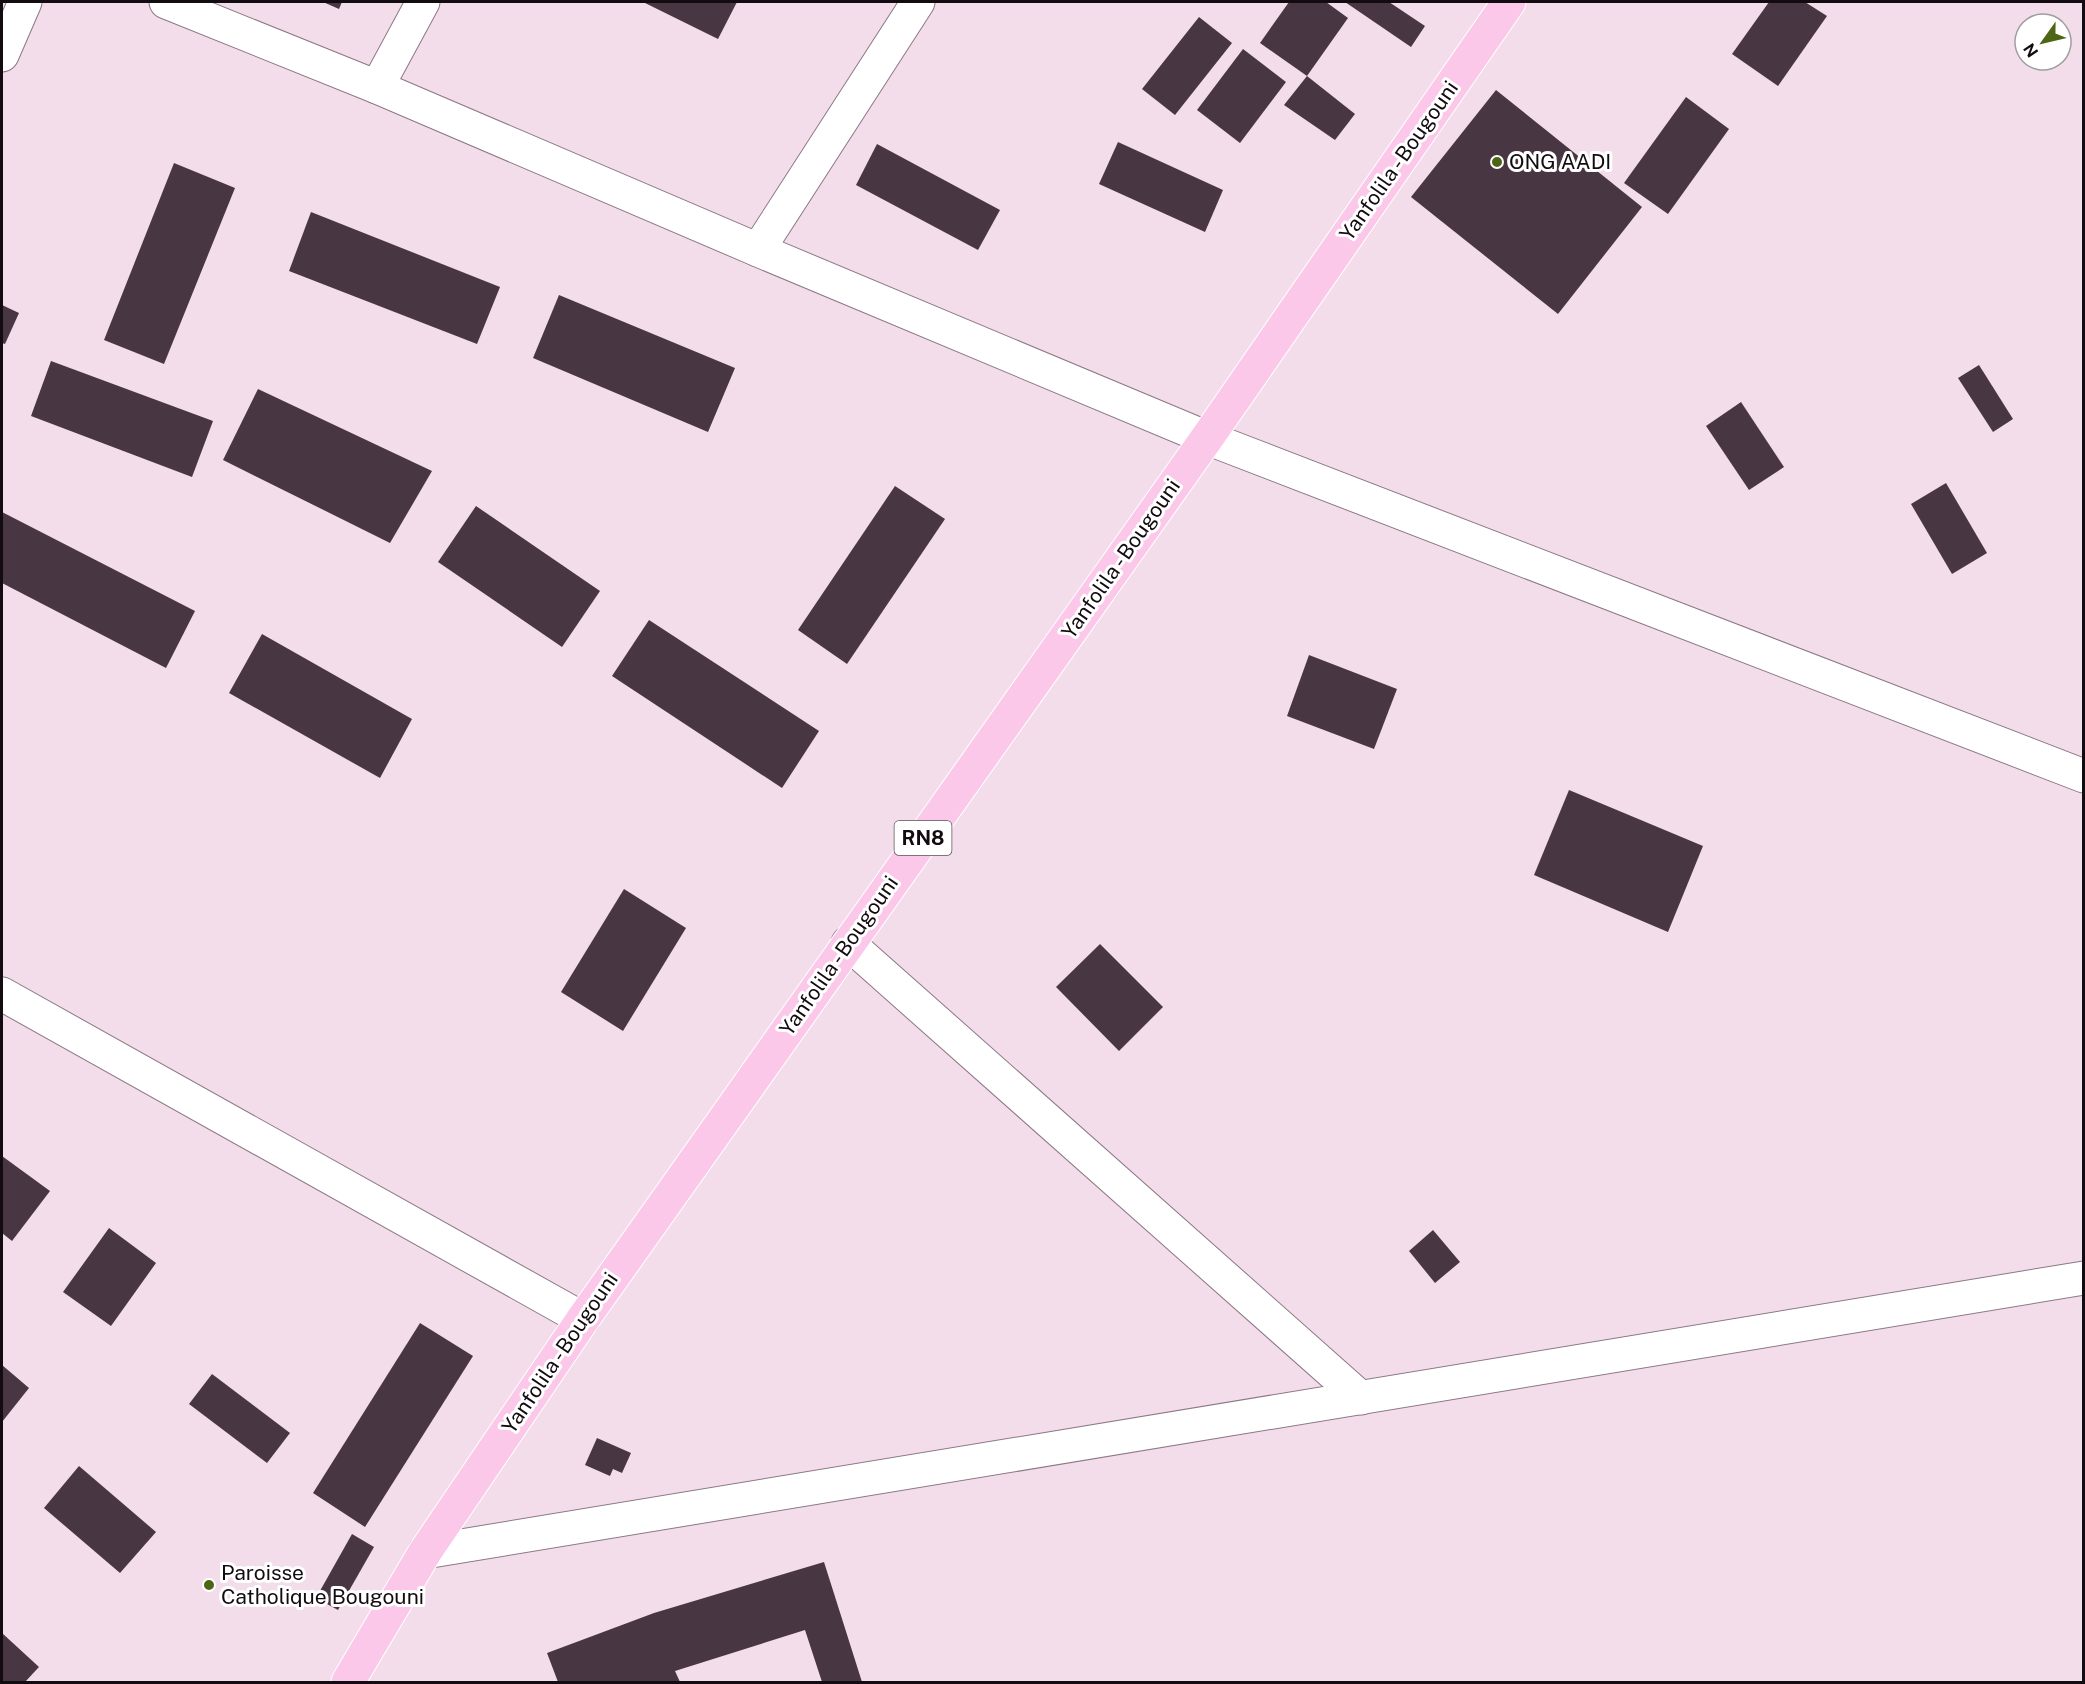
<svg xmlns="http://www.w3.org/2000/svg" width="2085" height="1684" font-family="'Public Sans',sans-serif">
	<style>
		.building { fill: #483742 }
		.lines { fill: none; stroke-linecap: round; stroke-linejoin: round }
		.minor-casing { stroke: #8c7985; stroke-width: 35 }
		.tertiary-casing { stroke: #8c7985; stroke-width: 35 }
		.primary-casing { stroke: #fff; stroke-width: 35 }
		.minor { stroke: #fff; stroke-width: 33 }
		.tertiary { stroke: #fff; stroke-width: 33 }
		.primary { stroke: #fbc8e9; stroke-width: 33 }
		.poi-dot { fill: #4d6515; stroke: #fff; stroke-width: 2 }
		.labels { text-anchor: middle; stroke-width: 6; stroke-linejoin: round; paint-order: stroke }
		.shield { fill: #fff; stroke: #595457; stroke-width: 1.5 }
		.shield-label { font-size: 20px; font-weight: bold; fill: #120b0f }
		.street-label { font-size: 21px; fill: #120b0f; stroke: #fff }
		.poi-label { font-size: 21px; fill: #120b0f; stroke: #fff; text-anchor: start }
	</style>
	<rect width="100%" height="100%" fill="#f3ddea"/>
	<g class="building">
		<polygon points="323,2 342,2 339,9"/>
		<polygon points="643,2 737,2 718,39"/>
		<polygon points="1289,2 1326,2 1348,18 1307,76 1260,43"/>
		<polygon points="1345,2 1389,2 1425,26 1411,47"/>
		<polygon points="1769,2 1805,2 1827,16 1778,86 1732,54"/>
		<polygon points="1199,17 1232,43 1175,115 1142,89"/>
		<polygon points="1243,49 1286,82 1240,143 1197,110"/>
		<polygon points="1307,76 1355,114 1335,140 1284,105"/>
		<polygon points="1496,90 1642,207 1558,314 1411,197"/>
		<polygon points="1686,97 1729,129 1668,214 1624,183"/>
		<polygon points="1118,142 1223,190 1205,232 1099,184"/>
		<polygon points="877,144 1000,210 978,250 856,185"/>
		<polygon points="174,163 235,188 164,364 104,340"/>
		<polygon points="311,212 500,287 477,344 289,271"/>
		<polygon points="559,295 735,368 708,432 533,358"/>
		<polygon points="2,305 19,313 5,344 2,343"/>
		<polygon points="51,361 213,421 192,477 31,416"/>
		<polygon points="1979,365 2013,419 1993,432 1958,378"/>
		<polygon points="258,389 432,471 390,543 223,460"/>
		<polygon points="1741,402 1784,467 1749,490 1706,426"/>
		<polygon points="1946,483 1987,553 1952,574 1911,504"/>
		<polygon points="895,486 945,519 847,664 798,630"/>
		<polygon points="476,506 600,591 562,647 438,562"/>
		<polygon points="2,512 195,611 166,668 2,583"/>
		<polygon points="649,620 819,731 782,788 612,676"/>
		<polygon points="262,634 412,719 380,778 229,693"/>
		<polygon points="1309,655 1397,689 1374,749 1287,716"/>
		<polygon points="1569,790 1703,846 1668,932 1534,875"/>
		<polygon points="624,889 686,928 623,1031 561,992"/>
		<polygon points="1100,944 1163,1007 1119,1051 1056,987"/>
		<polygon points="2,1156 50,1191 12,1241 2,1233"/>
		<polygon points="109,1228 156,1263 111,1326 63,1292"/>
		<polygon points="1433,1230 1460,1262 1435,1283 1409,1251"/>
		<polygon points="420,1323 473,1356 365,1527 313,1493"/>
		<polygon points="2,1365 29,1388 2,1422"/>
		<polygon points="212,1374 290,1433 267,1463 189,1404"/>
		<polygon points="597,1438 631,1453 622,1473 613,1469 610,1476 585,1465"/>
		<polygon points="79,1466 156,1532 120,1573 44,1508"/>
		<polygon points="352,1534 374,1547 338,1610 316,1598"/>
		<polygon points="824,1562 862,1682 822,1682 805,1630 675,1671 680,1682 558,1682 547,1653 654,1613"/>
		<polygon points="2,1633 39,1667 25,1682 2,1682"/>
	</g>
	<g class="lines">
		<g class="minor-casing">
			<g id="minor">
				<polyline points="2,55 25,2"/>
				<polyline points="377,87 423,2"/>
				<polyline points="758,250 918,2"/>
				<polyline points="1207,438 2084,776"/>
				<polyline points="848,943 1361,1398"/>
				<polyline points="2,994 583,1319"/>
				<polyline points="425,1552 2084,1278"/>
			</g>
		</g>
		<g class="tertiary-casing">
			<polyline id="tertiary" points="166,2 377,87 758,250 1207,438"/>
		</g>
		<g class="primary-casing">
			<polyline id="primary" points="348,1682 425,1552 583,1319 1207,438 1509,2"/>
		</g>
		<use href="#minor" class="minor"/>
		<use href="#tertiary" class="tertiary"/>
		<use href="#primary" class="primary"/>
	</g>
	<g class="poi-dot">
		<circle cx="1497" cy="162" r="6"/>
		<circle cx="209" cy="1585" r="6"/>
	</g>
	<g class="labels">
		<rect class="shield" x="894.5" y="821" width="57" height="34" rx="4.5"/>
		<g class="shield-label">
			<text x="923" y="845">RN8</text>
		</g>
		<g class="street-label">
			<text transform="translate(1399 161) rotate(-55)" y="7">Yanfolila - Bougouni</text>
			<text transform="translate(1121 559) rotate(-55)" y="7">Yanfolila - Bougouni</text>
			<text transform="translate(839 956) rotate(-55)" y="7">Yanfolila - Bougouni</text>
			<text transform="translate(560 1353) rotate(-56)" y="7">Yanfolila - Bougouni</text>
		</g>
		<g class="poi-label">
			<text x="1509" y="169">ONG AADI</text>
			<text x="221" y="1580">Paroisse<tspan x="221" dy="24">Catholique Bougouni</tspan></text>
		</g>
	</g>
	<rect width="2085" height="1684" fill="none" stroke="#120b0f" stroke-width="6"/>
	<g transform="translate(2043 42) rotate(236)"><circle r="28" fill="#ffffff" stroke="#a09d9f" stroke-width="1.5"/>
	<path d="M0-4.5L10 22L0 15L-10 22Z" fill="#4d6515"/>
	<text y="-9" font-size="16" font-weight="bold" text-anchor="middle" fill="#120b0f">N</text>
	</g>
</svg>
